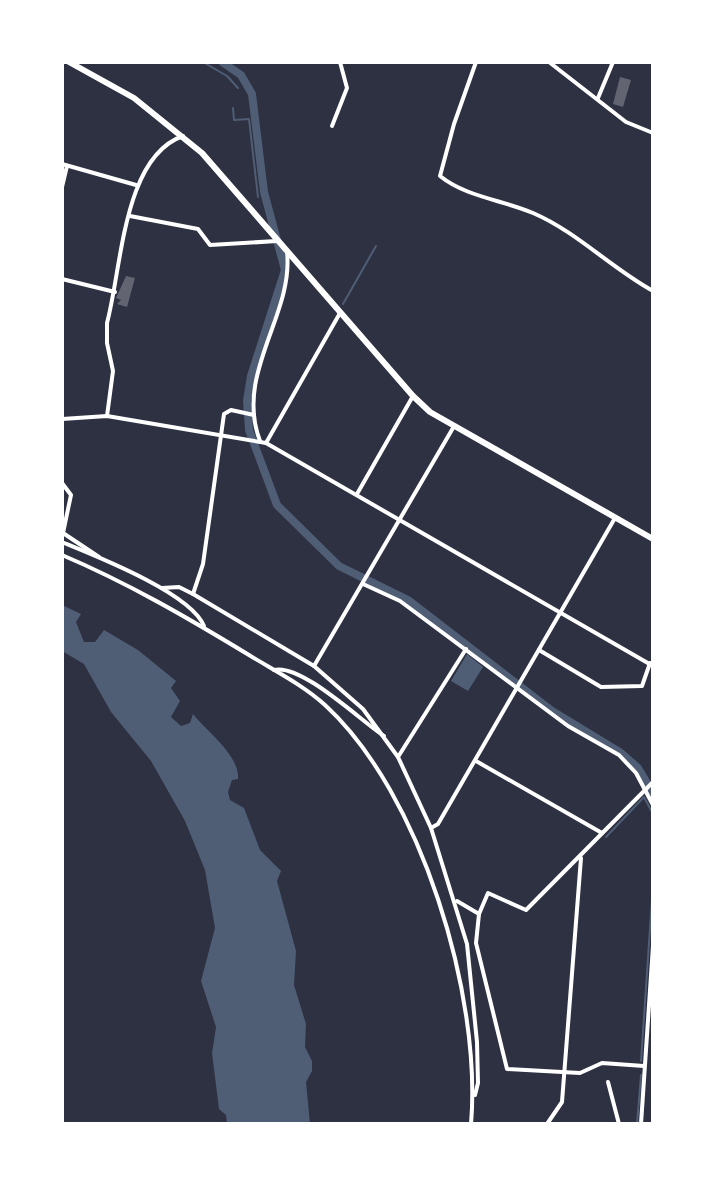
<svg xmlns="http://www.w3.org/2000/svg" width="715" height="1186" font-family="Jost,sans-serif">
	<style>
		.water { fill: #4f5d75 }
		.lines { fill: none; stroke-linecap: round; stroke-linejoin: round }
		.stream { stroke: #4f5d75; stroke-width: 2 }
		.canal { stroke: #4f5d75; stroke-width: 8 }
		.building { fill: #626471 }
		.minor { stroke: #fff; stroke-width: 4 }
		.secondary { stroke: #fff; stroke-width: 6 }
	</style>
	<rect width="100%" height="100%" fill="#2d3142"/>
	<g class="water">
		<path d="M62,605L81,614L76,622L84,642H95L104,630L138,650L176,681L171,688L180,701L171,717L181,726L190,723L193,714C206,731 240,755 238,779L232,780L228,792L230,800L244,808L260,850L281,871L277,881L296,951L294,985L306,1024L305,1047L312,1061V1071L306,1082L310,1124H227L226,1115L219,1109L212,1053L216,1027L201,981L215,928L205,870L185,821L151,761L111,712L84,664L62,651Z"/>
		<polygon points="467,654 483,667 468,691 451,681"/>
	</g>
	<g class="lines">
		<g class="stream">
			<polyline points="203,62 227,76 238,88"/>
			<polyline points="233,108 234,120 249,119 258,197"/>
			<polyline points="343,304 376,246"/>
			<polyline points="606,837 644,797 653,814"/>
			<polyline points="641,1061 653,884"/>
			<polyline points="637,1124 641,1075"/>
		</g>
		<polyline class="canal" points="222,62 241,75 252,94 264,192 285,270 251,376 247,401 249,430 277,505 339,566 408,600 552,711 621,753 638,768 653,793"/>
	</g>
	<g class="building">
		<polygon points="620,77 631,80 623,107 613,104"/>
		<polygon points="126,276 135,278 127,307 117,304 121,300 116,298"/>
	</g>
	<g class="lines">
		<g class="minor">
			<path d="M476,62L454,124L440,176C466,197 503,200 533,213C577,232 611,268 653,291"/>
			<polyline points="549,62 626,122 653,133"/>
			<polyline points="598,98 613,62"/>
			<polyline points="332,126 347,88 340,62"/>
			<polyline points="62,164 136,185"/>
			<polyline points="62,187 67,166"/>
			<polyline points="130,216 198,229 210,245 277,241"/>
			<polyline points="62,279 115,292"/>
			<path d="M107,416L113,371L107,343V323C122,267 123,157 183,136"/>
			<polyline points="62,419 107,416 266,443 653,666"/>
			<path d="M260,441C234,373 294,315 287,252"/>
			<polyline points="266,443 340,313"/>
			<polyline points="62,483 71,495 63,533 99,557"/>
			<polyline points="357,494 413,396"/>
			<path d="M62,542C96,556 191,593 204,626"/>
			<path d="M62,555C128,583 188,618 249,655C275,671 303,685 325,705C421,793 482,996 471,1124"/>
			<polyline points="363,584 400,601 568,726 619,755 636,773 653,805"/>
			<polyline points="162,588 179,587 193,594 314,666 363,709 398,757"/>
			<polyline points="193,594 203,564 224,414 231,410 254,415"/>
			<polyline points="539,650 601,687 642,686 650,663"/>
			<polyline points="314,666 453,428"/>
			<path d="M274,670C301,663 361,721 384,736"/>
			<polyline points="476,761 602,833"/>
			<polyline points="431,828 398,757 466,649"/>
			<polyline points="457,901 479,914"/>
			<polyline points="644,1066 602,1063 580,1073 507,1069 476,943 479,914 488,893 526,910 653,782"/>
			<polyline points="608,1082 619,1124"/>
			<polyline points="475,1095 478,1083 477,1042 467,944 431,828 438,824 615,518"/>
			<polyline points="547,1124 562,1102 581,858"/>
			<polyline points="641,1124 653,946"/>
		</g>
		<polyline class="secondary" points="69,62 134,98 202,153 413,396 430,412 653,539"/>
	</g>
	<rect width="715" height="1186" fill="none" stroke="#ffffff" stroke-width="128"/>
</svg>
